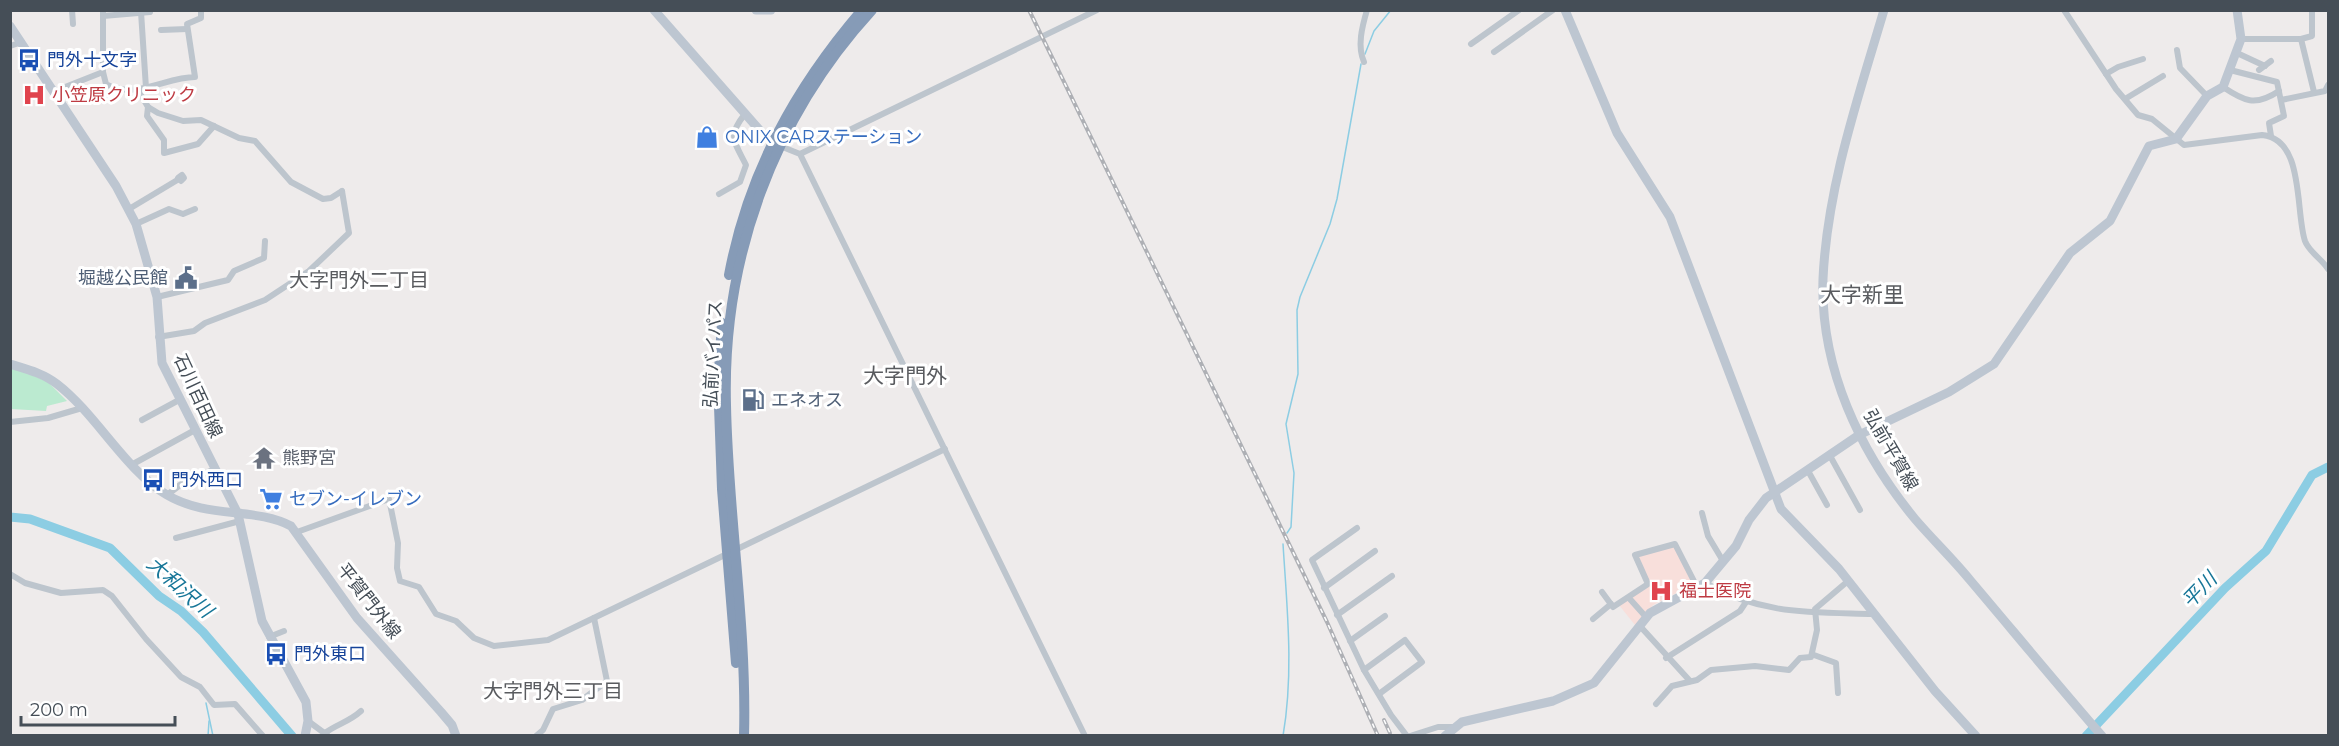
<svg xmlns="http://www.w3.org/2000/svg" width="2339" height="746" font-family="Montserrat,'Noto Sans JP',sans-serif">
	<style>
		.medical { fill: #f8dfdb }
		.green { fill: #bbead0 }
		.lines { fill: none; stroke-linecap: round; stroke-linejoin: round }
		.stream { stroke: #8ccde3; stroke-width: 1.5 }
		.river { stroke: #8ccde3; stroke-width: 9 }
		.street { stroke: #bdc5cd; stroke-width: 6 }
		.secondary { stroke: #bdc6d1; stroke-width: 9 }
		.highway { stroke: #869bb7; stroke-width: 10 }
		.rail-casing { stroke: #aeb0b5; stroke-width: 4 }
		.rail { stroke: #fff; stroke-width: 1.5; stroke-dasharray: 4.5; stroke-linecap: butt }
		.labels { text-anchor: middle; stroke-width: 6; stroke-linejoin: round; paint-order: stroke }
		.transit-label { font-size: 18px; fill: #164399; stroke: #fff; text-anchor: start }
		.health-label { font-size: 18px; fill: #be3a42; stroke: #fff; text-anchor: start }
		.shop-label { font-size: 18px; fill: #366cbe; stroke: #fff; text-anchor: start }
		.service-label { font-size: 18px; fill: #4e5e75; stroke: #fff; text-anchor: end }
		.street-label { font-size: 18px; fill: #454e57; stroke: #fff }
		.worship-label { font-size: 18px; fill: #5b616d; stroke: #fff; text-anchor: start }
		.neighbourhood-label { font-size: 20px; fill: #595b5f; stroke: #fff }
		.water-label { font-size: 20px; font-style: italic; fill: #177698; stroke: #fff }
		.quarter-label { font-size: 21px; fill: #595b5f; stroke: #fff }
	</style>
	<rect width="100%" height="100%" fill="#eeebeb"/>
	<polygon class="medical" points="1674,545 1694,584 1653,605 1635,625 1619,605 1649,584 1636,556"/>
	<polygon class="green" points="11,366 48,382 67,401 47,406 46,411 11,409"/>
	<g class="lines">
		<g class="stream">
			<polyline points="1365,54 1374,31 1391,10"/>
			<polyline points="1287,533 1291,527 1294,473 1286,424 1298,374 1297,310 1300,297 1330,224 1337,199 1361,64"/>
			<path d="M1283,544C1287,608 1294,672 1283,736"/>
			<polyline points="206,703 213,736"/>
			<polyline points="208,736 209,721"/>
		</g>
		<g class="river">
			<polyline points="10,517 30,519 110,548 159,596 181,611 203,632 292,736"/>
			<polyline points="2086,736 2225,588 2266,551 2312,475 2328,467"/>
		</g>
		<g class="street">
			<polyline points="72,10 73,24"/>
			<path d="M103,10V72L106,84C134,100 166,77 195,77L187,24L201,18V10"/>
			<path d="M2064,10L2116,89L2138,115L2152,119L2184,145L2262,135C2305,139 2295,211 2305,241C2309,252 2322,259 2328,269"/>
			<polyline points="141,12 146,88"/>
			<polyline points="103,16 150,12"/>
			<polyline points="161,30 187,29"/>
			<polyline points="2241,39 2301,39 2314,92"/>
			<polyline points="2301,39 2312,36 2312,10"/>
			<polyline points="1471,44 1519,10"/>
			<polyline points="10,46 22,42"/>
			<polyline points="2177,50 2180,68 2207,96"/>
			<polyline points="1494,52 1553,10"/>
			<polyline points="2237,53 2265,66"/>
			<path d="M1364,62C1357,46 1362,27 1367,10"/>
			<polyline points="2230,70 2277,82 2284,116 2269,123 2271,136"/>
			<polyline points="2259,70 2271,61"/>
			<polyline points="2106,74 2118,67 2143,59"/>
			<path d="M2223,87C2244,101 2255,107 2279,91"/>
			<polyline points="138,90 148,107 158,113 183,121 201,120 239,138 255,141 291,182 323,199 331,198 342,191"/>
			<polyline points="55,91 103,72"/>
			<polyline points="2125,99 2163,76"/>
			<polyline points="2281,100 2325,91 2328,85"/>
			<polyline points="148,107 147,116 164,140 164,153 198,144 214,126"/>
			<polyline points="780,146 800,154 1085,736"/>
			<polyline points="800,154 1097,10"/>
			<polygon points="182,175 184,178 181,181 178,178"/>
			<path d="M719,194L740,182L746,165C734,141 727,136 745,114"/>
			<polyline points="129,209 179,179"/>
			<polyline points="136,224 169,209 183,214 195,209"/>
			<polyline points="157,297 228,280 234,271 264,258 265,241"/>
			<polyline points="158,337 194,331 205,323 265,300 309,271 349,233 342,191"/>
			<polyline points="142,420 179,400"/>
			<polyline points="10,422 48,418 82,408"/>
			<polyline points="1829,454 1860,510"/>
			<polyline points="133,464 195,430"/>
			<polyline points="1807,469 1827,505"/>
			<polyline points="167,495 184,482 215,469"/>
			<polyline points="1702,513 1708,536 1723,561"/>
			<polyline points="1357,528 1312,560 1364,670 1391,715 1407,736"/>
			<polyline points="297,532 389,499 398,543 397,568 400,581 419,587 436,614 456,621 474,638 494,646 548,640 945,449"/>
			<polyline points="176,538 240,521"/>
			<polyline points="10,574 25,583 61,593 103,590 112,596 146,639 181,677 200,687 214,705 235,704 263,736"/>
			<path d="M1705,583C1763,615 1809,612 1873,614"/>
			<polyline points="1324,588 1375,551"/>
			<polyline points="1602,592 1613,607 1648,584 1635,555 1675,544 1697,587"/>
			<polyline points="1629,598 1646,617"/>
			<polyline points="1337,615 1392,576"/>
			<polyline points="1593,619 1611,604"/>
			<polyline points="1639,625 1690,681"/>
			<polyline points="269,637 284,631"/>
			<polyline points="1350,641 1385,616"/>
			<polyline points="1814,655 1836,663 1838,693"/>
			<polyline points="1666,658 1740,611 1746,602"/>
			<polyline points="1364,670 1405,640 1422,662 1379,694"/>
			<polyline points="1656,704 1672,686 1697,680 1711,670 1755,666 1789,670 1800,658 1811,657 1817,630 1815,609 1848,581"/>
			<polyline points="308,721 327,735"/>
			<path d="M325,733C337,724 349,722 361,711"/>
			<polyline points="536,736 543,730 553,709 582,700 607,681 594,618"/>
			<polyline points="1410,736 1438,727 1453,727"/>
		</g>
		<g class="secondary">
			<polyline points="654,10 763,134 777,145"/>
			<polyline points="756,10 771,10"/>
			<polyline points="1565,10 1617,133 1670,217 1781,509 1839,569 1935,691 1976,736"/>
			<path d="M1884,10C1858,98 1827,188 1823,279C1820,368 1860,452 1915,519C1933,540 1953,559 1970,580C2014,632 2057,684 2102,736"/>
			<polyline points="10,26 116,186 136,224 157,297 162,363 238,514 262,621 306,702 308,721 305,736"/>
			<path d="M10,364C26,369 43,373 57,384C97,415 124,469 167,495C208,519 255,507 291,526L357,618L441,712L452,725L456,736"/>
			<polyline points="1445,736 1462,722 1553,701 1594,683 1650,613 1705,583 1736,546 1749,520 1766,498 1859,435 1949,392 1994,364 2070,253 2110,221 2149,146 2176,139 2207,96 2223,87 2241,39 2237,10"/>
		</g>
		<g class="highway">
			<path d="M729,275C748,173 795,88 862,10"/>
			<polyline points="719,370 722,323"/>
			<polyline points="719,406 722,489 736,663"/>
			<path d="M744,736C747,625 728,515 726,405C722,259 773,118 872,10"/>
		</g>
		<g class="rail-casing">
			<g id="rail">
				<polyline points="1029,10 1327,622 1378,736"/>
				<polyline points="1384,720 1390,733"/>
			</g>
		</g>
		<use href="#rail" class="rail"/>
	</g>
	<defs>
		<g id="bus-bare" transform="scale(1.8)"><path d="M-5-6H5V4H4V6H2V4H-2V6H-4V4H-5ZM-3.5-4V0h7V-4ZM-3.5 1.2v1.5H-2V1.2ZM2 1.2v1.5H3.5V1.2Z" fill="#1a4fb4" stroke="#fff" stroke-width="2.5" paint-order="stroke"/></g>
		<g id="hospital-bare" transform="scale(1.8)"><path d="M-5-5h3v3.5h4V-5h3V5h-3V1.5h-4V5h-3Z" fill="#e0444e" stroke="#fff" stroke-width="2.5" paint-order="stroke"/></g>
		<g id="shop-bare" transform="scale(1.8)"><path d="M-5-2.5h2.3a2.7 3.5 0 0 1 5.4 0H5L5.5 6h-11ZM-1.5-2.5h3a1.5 2.3 0 0 0-3 0Z" fill="#3f7fe0" stroke="#fff" stroke-width="2.5" paint-order="stroke"/></g>
		<g id="civic-bare" transform="scale(1.8)"><path d="M-.6-6.5H3V-4.5H.6V-3L4-1V1h2V6H-6V1h2V-1L-.6-3ZM-1.2 2.5V6h2.4V2.5Z" fill="#5c6f8a" stroke="#fff" stroke-width="2.5" paint-order="stroke"/></g>
		<g id="fuel-bare" transform="scale(1.8)"><path d="M-5.5-6h7V0h2V4h1.3V-2.5L3-4.5l.8-.8L6-3V5H2.5V1h-1V6h-7ZM-4.2-4.7v3.2H.2V-4.7Z" fill="#5c6f8a" stroke="#fff" stroke-width="2.5" paint-order="stroke"/></g>
		<g id="temple-bare" transform="scale(1.8)"><path d="M0-6L5-2H3V0L6.5 2.5H4V6H1.5V3h-3V6H-4V2.5H-6.5L-3 0V-2H-5Z" fill="#6b7280" stroke="#fff" stroke-width="2.5" paint-order="stroke"/></g>
		<g id="supermarket-bare" transform="scale(1.8)"><path d="M-6-5.5h2.5l.6 2H6L4.5 2H-2.5L-4.4-4H-6ZM-1.5 3.2a1.3 1.3 0 1 0 .1 0ZM3 3.2a1.3 1.3 0 1 0 .1 0Z" fill="#3f7fe0" stroke="#fff" stroke-width="2.5" paint-order="stroke"/></g>
	</defs>
	<g fill-rule="evenodd">
		<use href="#bus-bare" x="29" y="60"/>
		<use href="#hospital-bare" x="34" y="95"/>
		<use href="#shop-bare" x="707" y="137"/>
		<use href="#civic-bare" x="186" y="278"/>
		<use href="#fuel-bare" x="753" y="400"/>
		<use href="#temple-bare" x="264" y="458"/>
		<use href="#bus-bare" x="153" y="480"/>
		<use href="#supermarket-bare" x="271" y="499"/>
		<use href="#hospital-bare" x="1661" y="591"/>
		<use href="#bus-bare" x="276" y="654"/>
	</g>
	<g class="labels">
		<g class="transit-label">
			<text x="47" y="66">門外十文字</text>
			<text x="171" y="486">門外西口</text>
			<text x="294" y="660">門外東口</text>
		</g>
		<g class="health-label">
			<text x="52" y="101">小笠原クリニック</text>
			<text x="1679" y="597">福士医院</text>
		</g>
		<g class="shop-label">
			<text x="725" y="143">ONIX CARステーション</text>
			<text x="289" y="505">セブン-イレブン</text>
		</g>
		<g class="service-label">
			<text x="168" y="284">堀越公民館</text>
			<text x="771" y="406" text-anchor="start">エネオス</text>
		</g>
		<g class="street-label">
			<text transform="translate(713 354) rotate(-87)" y="6">弘前バイパス</text>
			<text transform="translate(198 396) rotate(65)" y="6">石川百田線</text>
			<text transform="translate(1891 450) rotate(60)" y="6">弘前平賀線</text>
			<text transform="translate(369 601) rotate(52)" y="6">平賀門外線</text>
		</g>
		<g class="worship-label">
			<text x="282" y="464">熊野宮</text>
		</g>
		<g class="neighbourhood-label">
			<text x="359" y="287">大字門外二丁目</text>
			<text x="553" y="698">大字門外三丁目</text>
		</g>
		<g class="water-label">
			<text transform="translate(180 587) rotate(42)" y="7">大和沢川</text>
			<text transform="translate(2199 590) rotate(-46)" y="7">平川</text>
		</g>
		<g class="quarter-label">
			<text x="1862" y="302">大字新里</text>
			<text x="905" y="383">大字門外</text>
		</g>
	</g>
	<rect width="2339" height="746" fill="none" stroke="#454e57" stroke-width="24"/>
	<path d="M21 716v9h154v-9" fill="none" stroke="#454e57" stroke-width="3"/>
	<text x="30" y="716" font-size="18" fill="#454e57" stroke="#ffffff" stroke-width="4.5" paint-order="stroke">200 m</text>
</svg>
